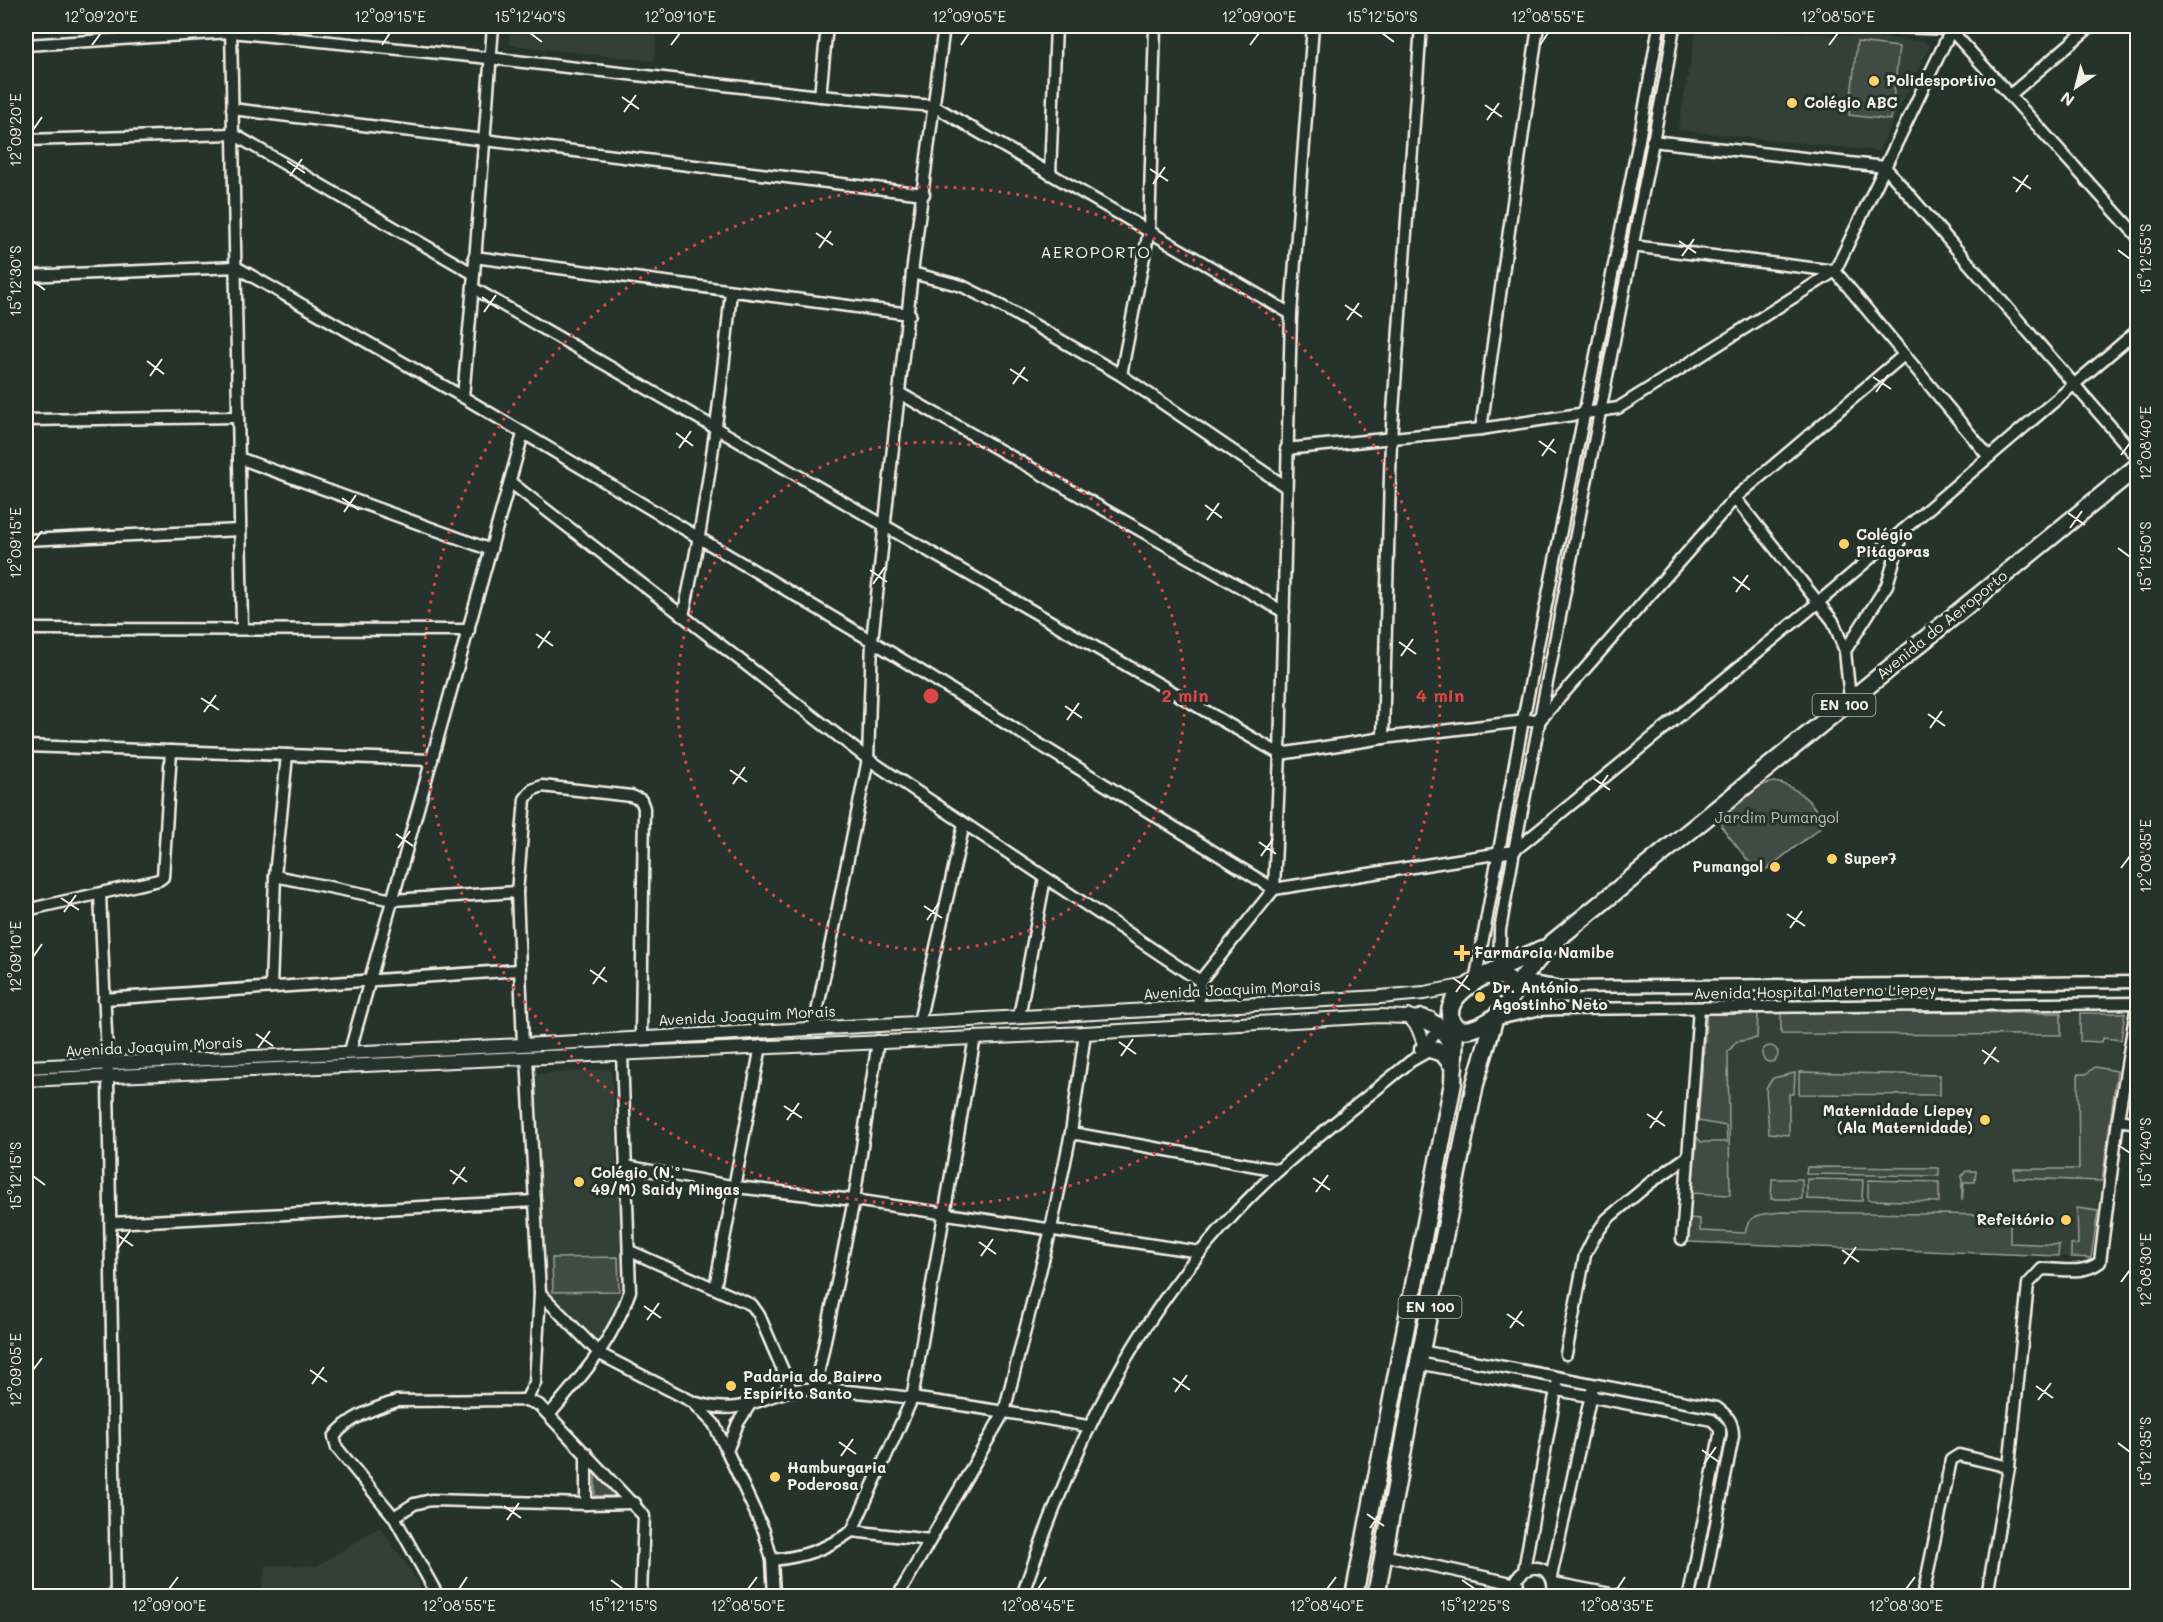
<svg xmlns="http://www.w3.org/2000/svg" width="2163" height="1622" font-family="Mali,sans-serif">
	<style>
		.built { fill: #333f39 }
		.green { fill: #414b45; stroke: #9a9e96; stroke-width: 1.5 }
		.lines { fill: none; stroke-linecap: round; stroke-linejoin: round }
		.minor-casing { stroke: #f4f1e8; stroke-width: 15 }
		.tertiary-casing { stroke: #f4f1e8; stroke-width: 16 }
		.primary-casing { stroke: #f4f1e8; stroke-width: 21 }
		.minor { stroke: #26332d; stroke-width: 10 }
		.tertiary { stroke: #26332d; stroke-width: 12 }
		.primary { stroke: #26332d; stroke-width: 16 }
		.ticks { fill: none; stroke: #f4f1e8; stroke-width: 2 }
		.ring { fill: none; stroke: #da4645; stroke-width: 3; stroke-dasharray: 3 6 }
		.poi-dot { fill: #ffd166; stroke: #26332d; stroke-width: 2 }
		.labels { text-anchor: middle; stroke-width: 6; stroke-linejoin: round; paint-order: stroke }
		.shield { fill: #26332d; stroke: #b6b8b0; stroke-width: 1.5 }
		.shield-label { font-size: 14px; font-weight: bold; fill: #f4f1e8 }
		.poi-label { font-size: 15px; font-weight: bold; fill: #f4f1e8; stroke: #26332d; text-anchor: start }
		.street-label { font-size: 15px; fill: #f4f1e8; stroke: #26332d }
		.park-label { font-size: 15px; fill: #bebfb7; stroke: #26332d }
		.neighbourhood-label { font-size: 16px; letter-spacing: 1.5px; fill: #f4f1e8; stroke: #26332d }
		.centre { fill: #da4645; stroke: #26332d; stroke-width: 3 }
		.ring-label { font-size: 18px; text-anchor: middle; font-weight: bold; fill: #da4645; stroke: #26332d; stroke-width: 6; stroke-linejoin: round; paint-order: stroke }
		.neatline { fill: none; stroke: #f4f1e8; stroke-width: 2 }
		.ticks-label { font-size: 15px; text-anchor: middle; fill: #f4f1e8 }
	</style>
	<rect width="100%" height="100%" fill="#26332d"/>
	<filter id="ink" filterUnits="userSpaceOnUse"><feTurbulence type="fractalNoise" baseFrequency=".0167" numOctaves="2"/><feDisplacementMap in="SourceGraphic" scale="12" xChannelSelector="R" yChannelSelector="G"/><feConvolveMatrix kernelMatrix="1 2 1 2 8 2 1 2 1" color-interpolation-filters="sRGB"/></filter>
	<g filter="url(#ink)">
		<g class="built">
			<polygon points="511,26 658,26 654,61 509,45"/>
			<polygon points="1697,26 1924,41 1930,46 1878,151 1678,130"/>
			<polygon points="1781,1011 2125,1013 2091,1258 1688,1242 1707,1012"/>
			<polygon points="611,1069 625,1290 597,1343 544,1291 536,1074"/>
			<polygon points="380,1527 418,1581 424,1596 260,1596 266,1565 317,1566"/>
		</g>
		<g class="green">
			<polygon points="1857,42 1899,47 1891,120 1849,115"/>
			<path d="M1774,782C1793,784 1822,806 1821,827L1763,872H1757L1721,826C1727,808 1755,785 1774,782Z"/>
			<polygon points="1781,1011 2061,1013 2061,1035 1781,1034"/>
			<polygon points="1707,1012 1758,1012 1757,1038 1736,1042 1728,1052 1730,1195 1692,1193 1697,1137 1701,1142 1727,1142 1726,1126 1698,1121"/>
			<polygon points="2080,1013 2125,1013 2121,1040 2103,1038 2102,1042 2080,1041"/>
			<circle cx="1770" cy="1054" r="8"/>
			<polygon points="2095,1067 2117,1071 2102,1181 2014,1178 2014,1169 2079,1169 2078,1074 2086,1074"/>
			<polygon points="1799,1072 1940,1075 1940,1095 1799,1094"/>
			<polygon points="1795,1073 1794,1094 1789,1094 1789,1135 1769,1133 1766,1088 1773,1078"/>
			<polygon points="1807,1167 1939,1168 1939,1176 1806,1174"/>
			<polygon points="1966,1171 1976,1171 1975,1182 1964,1182 1962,1201 1962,1176"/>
			<polygon points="1772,1179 1802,1179 1802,1199 1771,1199"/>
			<polygon points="1807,1179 1863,1180 1862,1201 1807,1199"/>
			<polygon points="1868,1180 1939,1182 1939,1202 1868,1200"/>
			<polygon points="2077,1208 2098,1211 2091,1258 2071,1257 2071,1245 2078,1244"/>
			<path d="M1782,1212L2005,1215L2010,1221V1243L2059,1245L2058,1256L1688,1242L1690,1218L1700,1219V1231L1745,1233C1748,1212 1763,1214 1782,1212Z"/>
			<polygon points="618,1257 619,1291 553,1292 552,1258"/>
			<polygon points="595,1474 617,1496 595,1496"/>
		</g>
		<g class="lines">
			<g class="minor-casing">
				<g id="minor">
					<polyline points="231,26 242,628"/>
					<polyline points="1876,26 1950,29 2138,237"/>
					<polyline points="26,45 231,32 489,58 820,96 934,106 1291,314"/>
					<polyline points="2010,95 2091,26"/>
					<polyline points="820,96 827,26"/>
					<polyline points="232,109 924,194"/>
					<polyline points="26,140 233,134 474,274 463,397"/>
					<polyline points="1652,141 1885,167 2138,458"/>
					<polyline points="1050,174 1056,26"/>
					<polyline points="1632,246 1835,271 1989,457"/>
					<polyline points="474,257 910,314"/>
					<polyline points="912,273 962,286 996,303 1121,375 1286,487"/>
					<polyline points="474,274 493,26"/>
					<polyline points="26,276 236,267 463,397 872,641 1274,889 1514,851 1820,601 2138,330"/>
					<polyline points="473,288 1280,754 1383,738 1541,719 1735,498 1833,621 1845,651 1850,699"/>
					<polyline points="1121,375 1149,231 1155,26"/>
					<polyline points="901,394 1284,612"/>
					<polyline points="26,420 238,417"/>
					<polyline points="1481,429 1538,26"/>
					<polyline points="1286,449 1481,429 1618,408 1835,271 1953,26"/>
					<polyline points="239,458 491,550"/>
					<polyline points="510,482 868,759 1200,981"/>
					<polyline points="1735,498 1904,355"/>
					<polyline points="26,540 240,530"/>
					<path d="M683,616C707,508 721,400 731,291"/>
					<polyline points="26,629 469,630"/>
					<polyline points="1845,651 1887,585 1903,530"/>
					<polyline points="1383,738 1391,439 1421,26"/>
					<polyline points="26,746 432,760"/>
					<polyline points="275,876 393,900 517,892"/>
					<polyline points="100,894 108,1079 116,1596"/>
					<polyline points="26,910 159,880 163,877 171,751"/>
					<polyline points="1499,972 1500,930 1514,851 1666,75 1674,26"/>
					<polyline points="1518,980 1562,987 2138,982"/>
					<polyline points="1475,982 1523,720 1639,140 1659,26"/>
					<polyline points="271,987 275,876 287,755"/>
					<polyline points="104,999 519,970"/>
					<polyline points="2137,1004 2118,1120 2138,1123"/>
					<polyline points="1198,1007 1200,981 1274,889 1280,754 1291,314 1313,26"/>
					<polyline points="1019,1017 1045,878"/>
					<polyline points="1494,1020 1537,1010 1562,1009 2138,1003"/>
					<polyline points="919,1022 964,824"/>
					<polyline points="814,1027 868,759 872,641 912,273 944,26"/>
					<polyline points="523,1045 517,892 525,799 532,790 542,786 631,796 641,800 644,808 641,1037"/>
					<polyline points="1420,1049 1446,1025"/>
					<polyline points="350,1051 523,434"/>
					<polyline points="1071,1133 1279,1170"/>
					<polyline points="626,1166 736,1187 854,1200 1200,1252"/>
					<polyline points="111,1223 535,1201"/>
					<polyline points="1682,1239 1699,1008"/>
					<polyline points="630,1251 752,1305 759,1315 791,1389"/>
					<polyline points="715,1287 761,1046"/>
					<polyline points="540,1293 600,1354 693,1402 714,1424 727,1451 738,1423 749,1406"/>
					<path d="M1421,1351L1717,1408C1728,1416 1733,1422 1733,1436L1702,1596"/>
					<polyline points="1566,1354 1585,1255 1594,1237 1607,1219 1650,1183 1687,1157"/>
					<polyline points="1418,1363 1712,1420 1720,1428 1720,1435 1689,1596"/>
					<polyline points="815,1389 854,1200 878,1041"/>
					<polyline points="526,1400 535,1383 540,1293 527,1057"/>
					<path d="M693,1402C753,1421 765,1386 816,1389C907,1394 998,1411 1088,1426"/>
					<path d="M549,1415C583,1375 613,1341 630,1291L622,1053"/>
					<polyline points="727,1451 764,1531 772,1560 774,1596"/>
					<polyline points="586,1504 635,1503"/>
					<polyline points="394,1517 414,1504 431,1500 586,1504 586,1453"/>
					<polyline points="852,1531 912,1399 975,1037"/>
					<polyline points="1383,1555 1516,1584"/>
					<path d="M772,1560C804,1557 826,1549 852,1531L930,1540"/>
					<polyline points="1524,1570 1557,1384"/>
					<polyline points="1551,1577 1592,1390"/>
					<polyline points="1554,1583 1621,1596"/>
					<path d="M438,1596L394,1517L337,1448L334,1437C347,1418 375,1408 397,1401L526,1400L539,1405L644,1516L641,1596"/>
					<polyline points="898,1596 1004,1412 1051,1229 1071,1133 1085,1033"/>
					<path d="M1022,1596C1073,1448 1127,1328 1236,1212C1288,1156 1352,1110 1411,1061L1434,1048"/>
					<path d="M1519,1596L1517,1579C1531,1556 1562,1572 1551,1596"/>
					<polyline points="1923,1596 1951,1460 1959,1455 2009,1467"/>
					<path d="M1987,1596L2009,1467L2028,1284L2042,1269C2063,1269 2083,1275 2100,1262L2118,1120"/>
				</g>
			</g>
			<g class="tertiary-casing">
				<g id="tertiary">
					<polyline points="1409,1016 1418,1028 1424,1044"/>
					<polyline points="26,1067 523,1045 1380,997 1424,993 1468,985"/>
					<polyline points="26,1080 1085,1033 1380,1016 1430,1018"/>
				</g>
			</g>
			<g class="primary-casing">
				<g id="primary">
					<path d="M1486,976C1499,975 1509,975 1513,989C1511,1018 1449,1050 1450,1013C1450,984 1519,960 1542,949"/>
					<polyline points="1513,994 1523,977 1551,944 2138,466"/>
					<polyline points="1422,1018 1442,1028 1454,1049"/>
					<polyline points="1430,1049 1443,1053 1454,1067"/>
					<polyline points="1354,1596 1453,1083 1455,1025"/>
					<polyline points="1376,1596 1421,1351 1475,1084 1494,1020"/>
				</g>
			</g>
			<use href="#minor" class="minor"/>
			<use href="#tertiary" class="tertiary"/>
			<use href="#primary" class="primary"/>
		</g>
	</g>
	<path class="ticks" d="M530,33L542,42M1382,33L1394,42M92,45L101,33M382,45L390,33M671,45L680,33M961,45L969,33M1250,45L1259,33M1540,45L1548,33M1829,45L1838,33M622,97L639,109M1485,105L1502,117M624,112L636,95M1487,120L1499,103M33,130L42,117M287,161L305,173M1150,169L1168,181M290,176L302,159M2013,177L2031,189M1153,184L1165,167M2016,192L2028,175M816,233L833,245M1679,241L1696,253M819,248L831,231M2118,250L2130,259M1682,256L1694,239M33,281L45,290M482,297L499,309M1345,305L1362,317M484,312L496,295M1347,320L1359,303M147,361L164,374M1010,369L1028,381M150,376L162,359M1873,377L1891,389M1013,384L1025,367M1876,392L1888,375M676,433L693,446M1539,441L1556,453M679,448L691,431M2121,455L2130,443M1542,456L1554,439M342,498L359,510M1205,505L1222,518M344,512L356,495M2068,513L2085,525M1207,520L1219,503M2070,528L2082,511M33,543L42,531M2118,548L2130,557M870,570L887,582M1733,577L1750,590M873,584L885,567M1736,592L1748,575M536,634L553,646M1399,642L1416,654M538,648L550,631M1401,656L1413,639M201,698L219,710M1065,706L1082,718M204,712L216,695M1928,714L1945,726M1067,720L1079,703M1930,728L1942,711M730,770L747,782M1593,778L1610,790M733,784L745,767M1596,792L1608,775M396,834L413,846M1259,842L1276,854M398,848L410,831M1261,856L1273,839M2121,868L2130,856M61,898L79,910M924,906L942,918M64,912L76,895M1787,914L1805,926M927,920L939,903M1790,928L1802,911M33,957L42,944M590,970L607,982M1453,978L1470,990M593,984L605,967M1456,992L1468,975M256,1034L273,1046M1119,1042L1136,1054M258,1048L270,1031M1982,1050L1999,1062M1121,1056L1133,1039M1984,1064L1996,1047M784,1106L802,1118M1647,1114L1665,1126M787,1120L799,1103M1650,1128L1662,1111M2118,1145L2130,1153M450,1170L467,1182M33,1176L45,1185M1313,1178L1330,1190M453,1184L465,1167M1316,1192L1328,1175M116,1234L133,1246M979,1242L996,1254M118,1248L130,1231M1842,1250L1859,1262M981,1256L993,1239M1844,1264L1856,1247M2121,1282L2130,1270M644,1306L661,1318M1507,1314L1524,1326M647,1320L659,1303M1510,1328L1522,1311M33,1370L42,1358M310,1370L327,1382M1173,1378L1190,1390M312,1384L324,1367M2036,1386L2053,1398M1175,1392L1187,1375M2038,1400L2051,1383M839,1442L856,1454M2118,1443L2130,1452M1702,1450L1719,1462M841,1456L853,1439M1704,1464L1716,1447M504,1506L521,1518M1367,1514L1384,1526M507,1520L519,1503M1370,1528L1382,1511M611,1580L623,1589M1462,1580L1475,1589M169,1589L178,1577M459,1589L467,1577M748,1589L757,1577M1038,1589L1046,1577M1327,1589L1336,1577M1617,1589L1625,1577M1906,1589L1915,1577"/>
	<g class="ring">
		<circle cx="931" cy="696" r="254"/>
		<circle cx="931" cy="696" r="509"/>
	</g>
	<g class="poi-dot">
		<circle cx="1874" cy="81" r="6"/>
		<circle cx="1792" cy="103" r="6"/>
		<circle cx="1844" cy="544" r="6"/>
		<circle cx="1832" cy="859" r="6"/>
		<circle cx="1775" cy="867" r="6"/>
		<path d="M1459 944h6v6h6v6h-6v6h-6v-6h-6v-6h6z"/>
		<circle cx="1480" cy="997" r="6"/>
		<circle cx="1985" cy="1120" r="6"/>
		<circle cx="579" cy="1182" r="6"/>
		<circle cx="2066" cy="1220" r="6"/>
		<circle cx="731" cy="1386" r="6"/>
		<circle cx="775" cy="1477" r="6"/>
	</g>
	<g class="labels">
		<g class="shield">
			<rect x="1812.5" y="694" width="63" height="22" rx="4.5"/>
			<rect x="1398.5" y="1296" width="63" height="22" rx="4.5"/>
		</g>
		<g class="shield-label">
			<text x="1844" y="710">EN 100</text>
			<text x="1430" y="1312">EN 100</text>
		</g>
		<g class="poi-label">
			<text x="1886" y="86">Polidesportivo</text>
			<text x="1804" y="108">Colégio ABC</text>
			<text x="1856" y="540">Colégio<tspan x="1856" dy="17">Pitágoras</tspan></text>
			<text x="1844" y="864">Super7</text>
			<text x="1763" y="872" text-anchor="end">Pumangol</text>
			<text x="1474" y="958">Farmárcia Namibe</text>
			<text x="1492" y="993">Dr. António<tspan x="1492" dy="17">Agostinho Neto</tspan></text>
			<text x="1973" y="1116" text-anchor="end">Maternidade Liepey<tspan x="1973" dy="17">(Ala Maternidade)</tspan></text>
			<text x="591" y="1178">Colégio (N.º<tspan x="591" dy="17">49/M) Saidy Mingas</tspan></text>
			<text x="2054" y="1225" text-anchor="end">Refeitório</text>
			<text x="743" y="1382">Padaria do Bairro<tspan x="743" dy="17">Espírito Santo</tspan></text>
			<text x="787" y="1473">Hamburgaria<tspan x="787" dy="17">Poderosa</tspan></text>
		</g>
		<g class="street-label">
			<text transform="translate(1942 625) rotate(-39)" y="5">Avenida do Aeroporto</text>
			<text transform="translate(1232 990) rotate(-3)" y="5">Avenida Joaquim Morais</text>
			<text transform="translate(1815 992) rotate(-1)" y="5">Avenida Hospital Materno Liepey</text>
			<text transform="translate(747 1016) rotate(-3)" y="5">Avenida Joaquim Morais</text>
			<text transform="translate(154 1047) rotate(-3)" y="5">Avenida Joaquim Morais</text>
		</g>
		<g class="park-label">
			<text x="1777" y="823">Jardim Pumangol</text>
		</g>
		<g class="neighbourhood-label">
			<text x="1096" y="258">AEROPORTO</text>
		</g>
	</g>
	<circle cx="931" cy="696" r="9" class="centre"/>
	<g class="ring-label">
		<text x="1185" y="702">2 min</text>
		<text x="1440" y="702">4 min</text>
	</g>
	<rect width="2163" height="1622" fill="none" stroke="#26332d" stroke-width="66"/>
	<g transform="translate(2076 87) rotate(215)" stroke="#26332d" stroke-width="4.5" paint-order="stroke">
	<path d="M0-4.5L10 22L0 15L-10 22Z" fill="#f4f1e8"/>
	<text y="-9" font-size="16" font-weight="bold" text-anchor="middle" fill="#f4f1e8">N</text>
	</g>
	<rect x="33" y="33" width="2097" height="1556" class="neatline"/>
	<g class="ticks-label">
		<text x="101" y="22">12°09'20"E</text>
		<text x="390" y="22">12°09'15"E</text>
		<text x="530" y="22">15°12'40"S</text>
		<text x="680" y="22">12°09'10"E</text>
		<text x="969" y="22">12°09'05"E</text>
		<text x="1259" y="22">12°09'00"E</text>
		<text x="1382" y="22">15°12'50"S</text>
		<text x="1548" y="22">12°08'55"E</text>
		<text x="1838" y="22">12°08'50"E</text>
		<text transform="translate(16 130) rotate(-90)" y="5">12°09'20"E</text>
		<text transform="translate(2146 259) rotate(-90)" y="5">15°12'55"S</text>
		<text transform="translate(16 281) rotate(-90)" y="5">15°12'30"S</text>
		<text transform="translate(2146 443) rotate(-90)" y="5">12°08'40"E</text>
		<text transform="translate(16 543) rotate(-90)" y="5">12°09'15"E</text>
		<text transform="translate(2146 557) rotate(-90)" y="5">15°12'50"S</text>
		<text transform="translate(2146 856) rotate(-90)" y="5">12°08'35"E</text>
		<text transform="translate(16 957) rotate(-90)" y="5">12°09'10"E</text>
		<text transform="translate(2146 1153) rotate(-90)" y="5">15°12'40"S</text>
		<text transform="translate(16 1176) rotate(-90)" y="5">15°12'15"S</text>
		<text transform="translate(2146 1270) rotate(-90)" y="5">12°08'30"E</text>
		<text transform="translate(16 1370) rotate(-90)" y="5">12°09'05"E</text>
		<text transform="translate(2146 1452) rotate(-90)" y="5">15°12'35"S</text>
		<text x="169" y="1611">12°09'00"E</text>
		<text x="459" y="1611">12°08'55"E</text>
		<text x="623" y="1611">15°12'15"S</text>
		<text x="748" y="1611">12°08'50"E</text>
		<text x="1038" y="1611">12°08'45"E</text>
		<text x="1327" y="1611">12°08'40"E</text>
		<text x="1475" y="1611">15°12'25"S</text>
		<text x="1617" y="1611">12°08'35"E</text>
		<text x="1906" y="1611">12°08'30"E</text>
	</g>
</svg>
